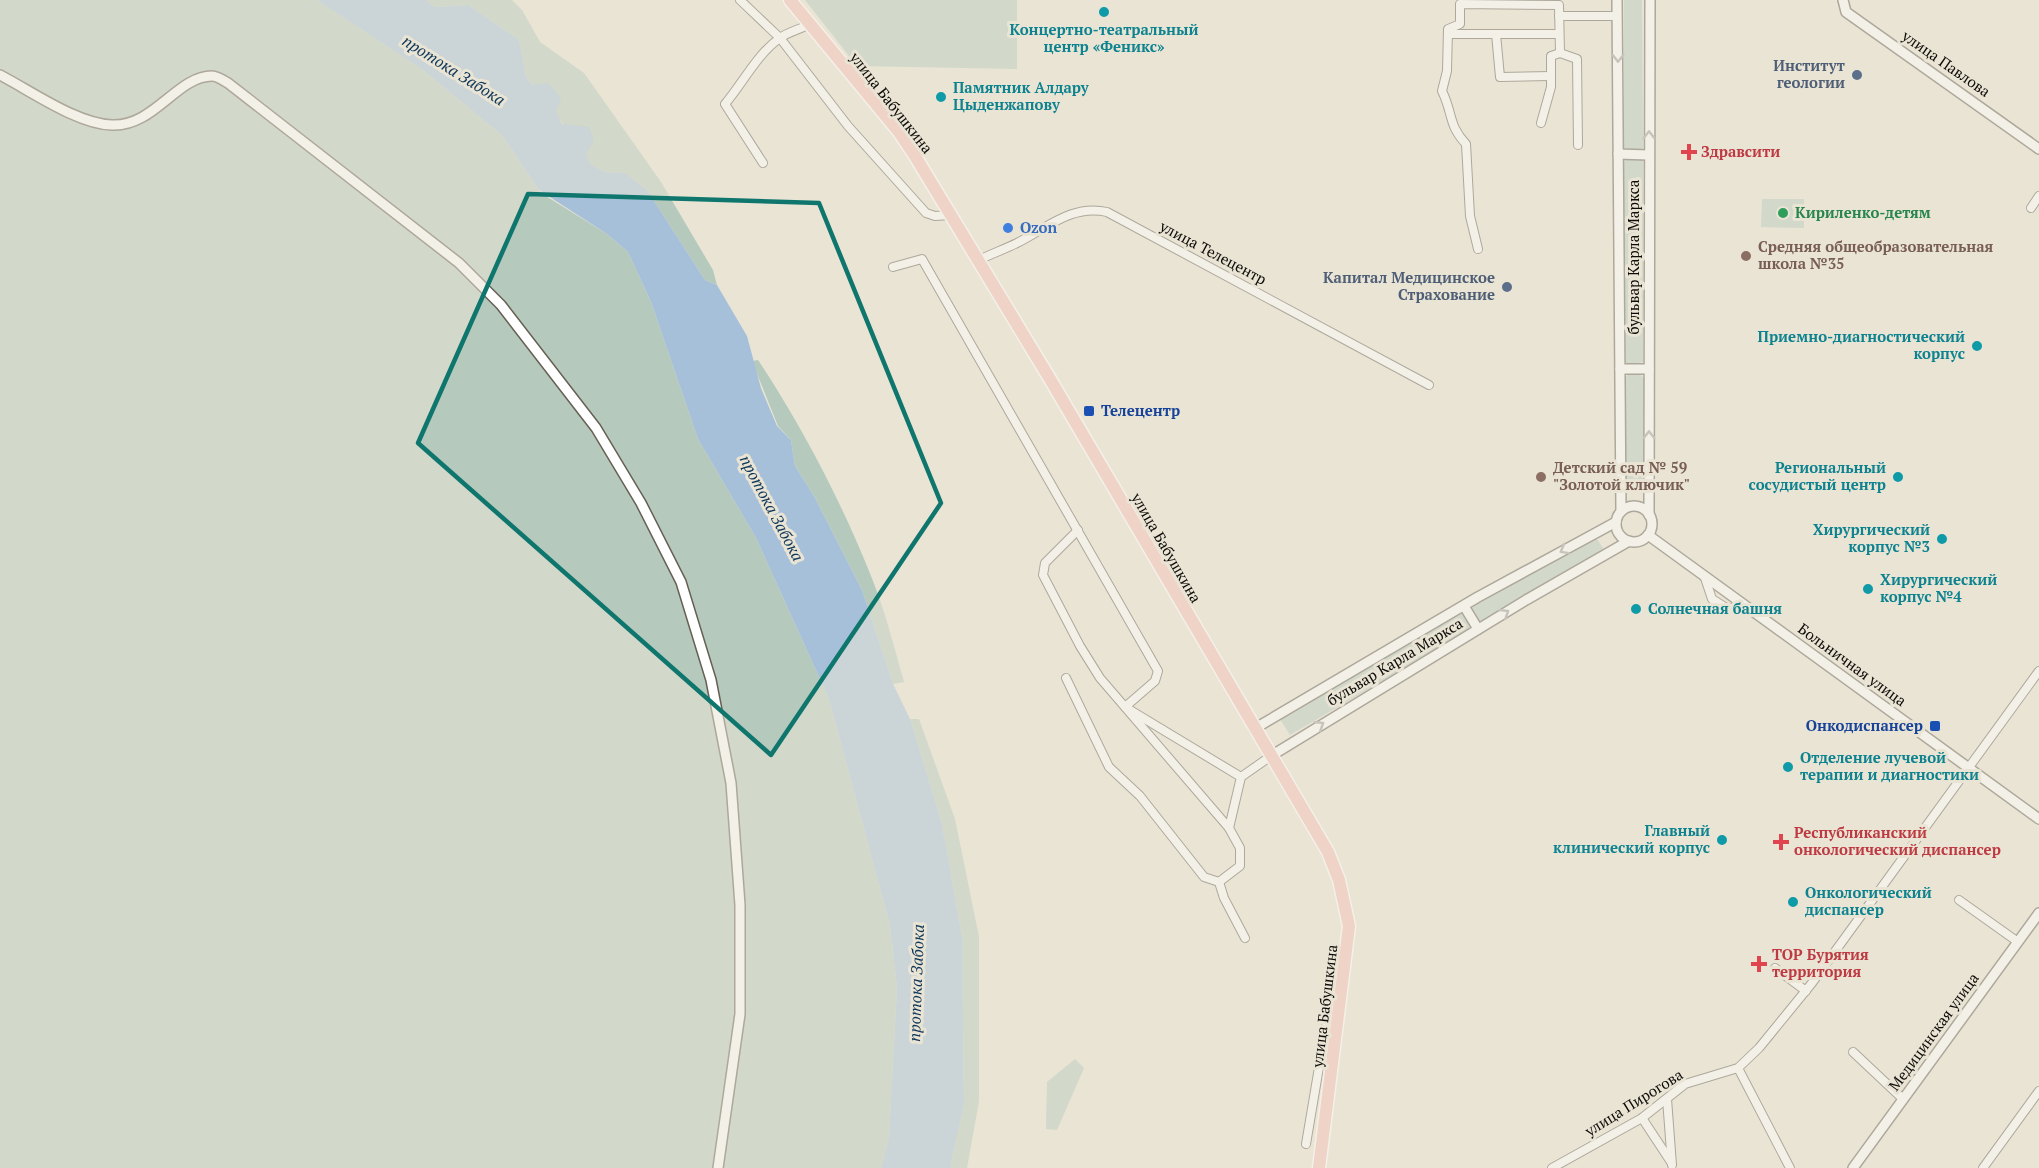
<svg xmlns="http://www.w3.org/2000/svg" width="2039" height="1168" font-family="'PT Serif',serif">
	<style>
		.green { fill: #b5cabc }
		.water { fill: #a7c0d9 }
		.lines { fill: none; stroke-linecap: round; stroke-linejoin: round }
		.minor-casing { stroke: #666054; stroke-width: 10 }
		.tertiary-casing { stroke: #666054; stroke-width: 12 }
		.primary-casing { stroke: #fff; stroke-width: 15 }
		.minor { stroke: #fff; stroke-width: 8 }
		.tertiary { stroke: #fff; stroke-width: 9 }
		.primary { stroke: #f8beb5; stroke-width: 12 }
		.oneway { stroke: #9e9d9c }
		.marked { fill: none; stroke: #0f766e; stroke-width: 4.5; stroke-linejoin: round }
		.culture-dot { fill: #0f9aa8; stroke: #eae4d5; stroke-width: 2 }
		.service-dot { fill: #5c6f8a; stroke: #eae4d5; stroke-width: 2 }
		.health-dot { fill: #e0444e; stroke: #eae4d5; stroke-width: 2 }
		.leisure-dot { fill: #2e9e5b; stroke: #eae4d5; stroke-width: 2 }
		.shop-dot { fill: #3f7fe0; stroke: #eae4d5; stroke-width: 2 }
		.education-dot { fill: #8d6e63; stroke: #eae4d5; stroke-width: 2 }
		.transit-dot { fill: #1a4fb4; stroke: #eae4d5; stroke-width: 2 }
		.labels { text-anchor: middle; stroke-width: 6; stroke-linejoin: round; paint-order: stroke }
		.culture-label { font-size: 15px; font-weight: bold; fill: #0d838f; stroke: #eae4d5; text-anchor: start }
		.street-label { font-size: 15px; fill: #0d0b07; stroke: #eae4d5 }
		.service-label { font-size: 15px; font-weight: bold; fill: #4e5e75; stroke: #eae4d5; text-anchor: end }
		.health-label { font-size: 15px; font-weight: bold; fill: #be3a42; stroke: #eae4d5; text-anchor: start }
		.leisure-label { font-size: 15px; font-weight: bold; fill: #27864d; stroke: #eae4d5; text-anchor: start }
		.shop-label { font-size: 15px; font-weight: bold; fill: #366cbe; stroke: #eae4d5; text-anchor: start }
		.education-label { font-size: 15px; font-weight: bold; fill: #785e54; stroke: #eae4d5; text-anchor: start }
		.transit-label { font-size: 15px; font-weight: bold; fill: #164399; stroke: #eae4d5; text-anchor: start }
		.water-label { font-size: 16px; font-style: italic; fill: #0e3759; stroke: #eae4d5 }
	</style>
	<rect width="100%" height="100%" fill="#eae4d5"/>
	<g class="green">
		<polygon points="0,0 317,0 423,70 503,136 541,193 607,234 628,252 651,302 698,439 756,538 829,699 890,925 897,988 889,1138 881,1168 0,1168"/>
		<polygon points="426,0 512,0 522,10 540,42 584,73 661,182 713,270 717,285 705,280 647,190 625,173 604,172 590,164 586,153 526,77 519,40 468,5 435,7"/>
		<polygon points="805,0 1017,0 1017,69 857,66"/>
		<polygon points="1624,0 1642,0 1643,148 1639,150 1624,148"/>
		<polygon points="1639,158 1643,161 1643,362 1626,365 1623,162 1627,159"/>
		<polygon points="1762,199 1804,199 1804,228 1761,227"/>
		<path d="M758,360C803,428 841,501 871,576C885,610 894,647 904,682L893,684L862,590L814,496L795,466L791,440L778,426L752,361Z"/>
		<polygon points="1628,375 1640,375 1644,378 1645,489 1626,489 1625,378"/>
		<polygon points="1595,536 1605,551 1483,622 1478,621 1472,609 1473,606"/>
		<polygon points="1459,614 1463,614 1470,626 1469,630 1290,735 1280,719"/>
		<polygon points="910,719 919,719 955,819 979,937 979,1101 967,1168 950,1168 964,1104 962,937 942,824"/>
		<polygon points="1075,1059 1084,1068 1057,1130 1046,1129 1047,1082"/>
	</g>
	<polygon class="water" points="317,0 426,0 435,7 468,5 519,40 526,77 532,85 548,83 561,98 556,112 562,124 589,127 594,141 586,153 590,164 604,172 625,173 647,190 705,280 717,285 747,336 761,388 777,426 791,440 795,466 814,496 862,590 893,684 910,719 942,824 962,937 964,1104 950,1168 881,1168 889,1138 897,988 890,925 829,699 756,538 698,439 651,302 628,252 607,234 539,190 503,136 423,70"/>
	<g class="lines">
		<g class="minor-casing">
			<g id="minor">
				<polyline points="740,0 780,38 848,126 926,213 935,216 950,215"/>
				<polyline points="1559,16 1617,16"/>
				<polyline points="1448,34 1559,34"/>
				<polyline points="1496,34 1500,77 1551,76"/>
				<polyline points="1541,123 1551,87 1551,56 1560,53 1577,59 1578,145"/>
				<path d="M763,163L725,104C743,83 757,54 780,38C788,32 801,29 810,24"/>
				<polyline points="2031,208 2039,196"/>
				<path d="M1478,249L1470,216L1466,144C1448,125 1453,113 1442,91L1447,71L1448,29L1460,24V4L1559,5L1560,53"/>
				<path d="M979,260C991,254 1005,249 1017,243C1047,228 1072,204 1107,212L1429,385"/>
				<polyline points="893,267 922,259 1158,671 1155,681 1125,707 1241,777"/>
				<polyline points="1078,530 1045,563 1043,575 1080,646 1100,678 1229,828"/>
				<polyline points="1705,578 1712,599 1728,609 1744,606"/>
				<polyline points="1066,678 1109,767 1140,796 1204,877 1219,882 1240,866 1240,848 1229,828 1241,777 1271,756"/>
				<polyline points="1219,882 1224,898 1245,938"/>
				<polyline points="1959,900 2018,942"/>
				<polyline points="1775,968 1806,991"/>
				<polyline points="1853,1052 1903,1099"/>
				<polyline points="1738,1068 1790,1168"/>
				<polyline points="1667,1099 1672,1165"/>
				<polyline points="1642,1118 1671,1162"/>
				<polyline points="1306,1144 1326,1026 1338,1026"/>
				<polyline points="1552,1168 1642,1118 1685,1084 1738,1068 1759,1048 1812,983 2039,671"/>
				<polyline points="1983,1168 2039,1091"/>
			</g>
		</g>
		<g class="tertiary-casing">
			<g id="tertiary">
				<polyline points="1617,0 1621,511"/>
				<polyline points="1843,0 1846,12 2039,149"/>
				<path d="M0,75C31,91 77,124 112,125C154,127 177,76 212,76C217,76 223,80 228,83L459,263L501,305L596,428L641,503L681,582L711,680L731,783L740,905V1014L718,1168"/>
				<polyline points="1618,154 1649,155"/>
				<polyline points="1620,369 1649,369"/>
				<circle cx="1634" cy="524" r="18"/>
				<polyline points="1649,515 1650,0"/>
				<polyline points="1648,535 2039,819"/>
				<polyline points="1464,606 1478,629"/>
				<polyline points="1254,729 1478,597 1616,522"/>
				<polyline points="1271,756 1526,600 1629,541"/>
				<polyline points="1853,1168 2039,913"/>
			</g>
		</g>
		<g class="primary-casing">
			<polyline id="primary" points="790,0 899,132 915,156 1050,379 1328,852 1339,880 1349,926 1319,1168"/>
		</g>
		<use href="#minor" class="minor"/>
		<use href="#tertiary" class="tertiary"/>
		<use href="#primary" class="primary"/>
	</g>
	<defs><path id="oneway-chevron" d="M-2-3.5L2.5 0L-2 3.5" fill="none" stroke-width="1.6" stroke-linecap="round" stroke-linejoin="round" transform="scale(1.5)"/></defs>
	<g class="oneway">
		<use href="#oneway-chevron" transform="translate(1618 58) rotate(90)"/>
		<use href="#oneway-chevron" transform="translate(1649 135) rotate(-90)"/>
		<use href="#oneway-chevron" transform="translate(1649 435) rotate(-90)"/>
		<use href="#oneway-chevron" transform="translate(1564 550) rotate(151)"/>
		<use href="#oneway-chevron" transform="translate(1505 613) rotate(-32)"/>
		<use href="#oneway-chevron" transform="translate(1320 725) rotate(-32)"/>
	</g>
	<path d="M0 0H2039V1168H0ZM528,194L819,203L941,503L771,755L418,443Z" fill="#eae4d5" fill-opacity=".55" fill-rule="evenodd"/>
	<path class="marked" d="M528,194L819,203L941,503L771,755L418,443Z"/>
	<g class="culture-dot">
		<circle cx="1104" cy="12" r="6"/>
		<circle cx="941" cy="97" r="6"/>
		<circle cx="1977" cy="346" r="6"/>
		<circle cx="1898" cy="477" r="6"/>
		<circle cx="1942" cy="539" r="6"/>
		<circle cx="1868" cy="589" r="6"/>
		<circle cx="1636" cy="609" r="6"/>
		<circle cx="1788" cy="767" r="6"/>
		<circle cx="1722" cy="840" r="6"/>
		<circle cx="1793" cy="902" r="6"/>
	</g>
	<g class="service-dot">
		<circle cx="1857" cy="75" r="6"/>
		<circle cx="1507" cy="287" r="6"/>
	</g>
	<g class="health-dot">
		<path d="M1686 143h6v6h6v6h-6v6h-6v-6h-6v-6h6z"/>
		<path d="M1778 833h6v6h6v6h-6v6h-6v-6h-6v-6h6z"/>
		<path d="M1756 955h6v6h6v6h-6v6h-6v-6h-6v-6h6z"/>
	</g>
	<circle class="leisure-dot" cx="1783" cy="213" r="6"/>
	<circle class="shop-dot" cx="1008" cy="228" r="6"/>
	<g class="education-dot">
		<circle cx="1746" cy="256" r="6"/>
		<circle cx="1541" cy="477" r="6"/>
	</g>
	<g class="transit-dot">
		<rect x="1083" y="405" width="12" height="12" rx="3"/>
		<rect x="1929" y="720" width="12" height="12" rx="3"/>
	</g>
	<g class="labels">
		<g class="culture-label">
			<text x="1104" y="35" text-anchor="middle">Концертно-театральный<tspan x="1104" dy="17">центр «Феникс»</tspan></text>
			<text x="953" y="93">Памятник Алдару<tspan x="953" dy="17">Цыденжапову</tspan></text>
			<text x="1965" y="342" text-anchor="end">Приемно-диагностический<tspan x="1965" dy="17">корпус</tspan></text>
			<text x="1886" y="473" text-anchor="end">Региональный<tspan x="1886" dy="17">сосудистый центр</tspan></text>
			<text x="1930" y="535" text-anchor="end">Хирургический<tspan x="1930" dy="17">корпус №3</tspan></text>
			<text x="1880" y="585">Хирургический<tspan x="1880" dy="17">корпус №4</tspan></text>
			<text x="1648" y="614">Солнечная башня</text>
			<text x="1800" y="763">Отделение лучевой<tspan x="1800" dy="17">терапии и диагностики</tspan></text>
			<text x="1710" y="836" text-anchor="end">Главный<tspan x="1710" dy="17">клинический корпус</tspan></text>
			<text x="1805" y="898">Онкологический<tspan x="1805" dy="17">диспансер</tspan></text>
		</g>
		<g class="street-label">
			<text transform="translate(1946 64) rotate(35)" y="5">улица Павлова</text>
			<text transform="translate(891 103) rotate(52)" y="5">улица Бабушкина</text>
			<text transform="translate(1213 253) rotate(28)" y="5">улица Телецентр</text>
			<text transform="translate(1634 257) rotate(-90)" y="5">бульвар Карла Маркса</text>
			<text transform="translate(1166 548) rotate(60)" y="5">улица Бабушкина</text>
			<text transform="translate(1395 662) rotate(-31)" y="5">бульвар Карла Маркса</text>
			<text transform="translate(1852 665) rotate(36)" y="5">Больничная улица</text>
			<text transform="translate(1325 1006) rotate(-83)" y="5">улица Бабушкина</text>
			<text transform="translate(1934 1032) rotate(-54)" y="5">Медицинская улица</text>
			<text transform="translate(1634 1103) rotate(-32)" y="5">улица Пирогова</text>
		</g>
		<g class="service-label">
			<text x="1845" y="71">Институт<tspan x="1845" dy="17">геологии</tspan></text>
			<text x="1495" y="283">Капитал Медицинское<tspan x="1495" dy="17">Страхование</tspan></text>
		</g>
		<g class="health-label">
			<text x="1701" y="157">Здравсити</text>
			<text x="1794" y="838">Республиканский<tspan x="1794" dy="17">онкологический диспансер</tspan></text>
			<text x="1772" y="960">ТОР Бурятия<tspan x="1772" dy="17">территория</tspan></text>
		</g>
		<g class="leisure-label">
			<text x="1795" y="218">Кириленко-детям</text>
		</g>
		<g class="shop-label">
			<text x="1020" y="233">Ozon</text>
		</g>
		<g class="education-label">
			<text x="1758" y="252">Средняя общеобразовательная<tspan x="1758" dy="17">школа №35</tspan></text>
			<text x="1553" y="473">Детский сад № 59<tspan x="1553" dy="17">"Золотой ключик"</tspan></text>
		</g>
		<g class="transit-label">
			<text x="1101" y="416">Телецентр</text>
			<text x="1923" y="731" text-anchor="end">Онкодиспансер</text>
		</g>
		<g class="water-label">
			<text transform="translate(454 70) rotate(32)" y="6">протока Забока</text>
			<text transform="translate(772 508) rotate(62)" y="6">протока Забока</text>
			<text transform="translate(916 983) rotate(-88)" y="6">протока Забока</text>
		</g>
	</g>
</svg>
